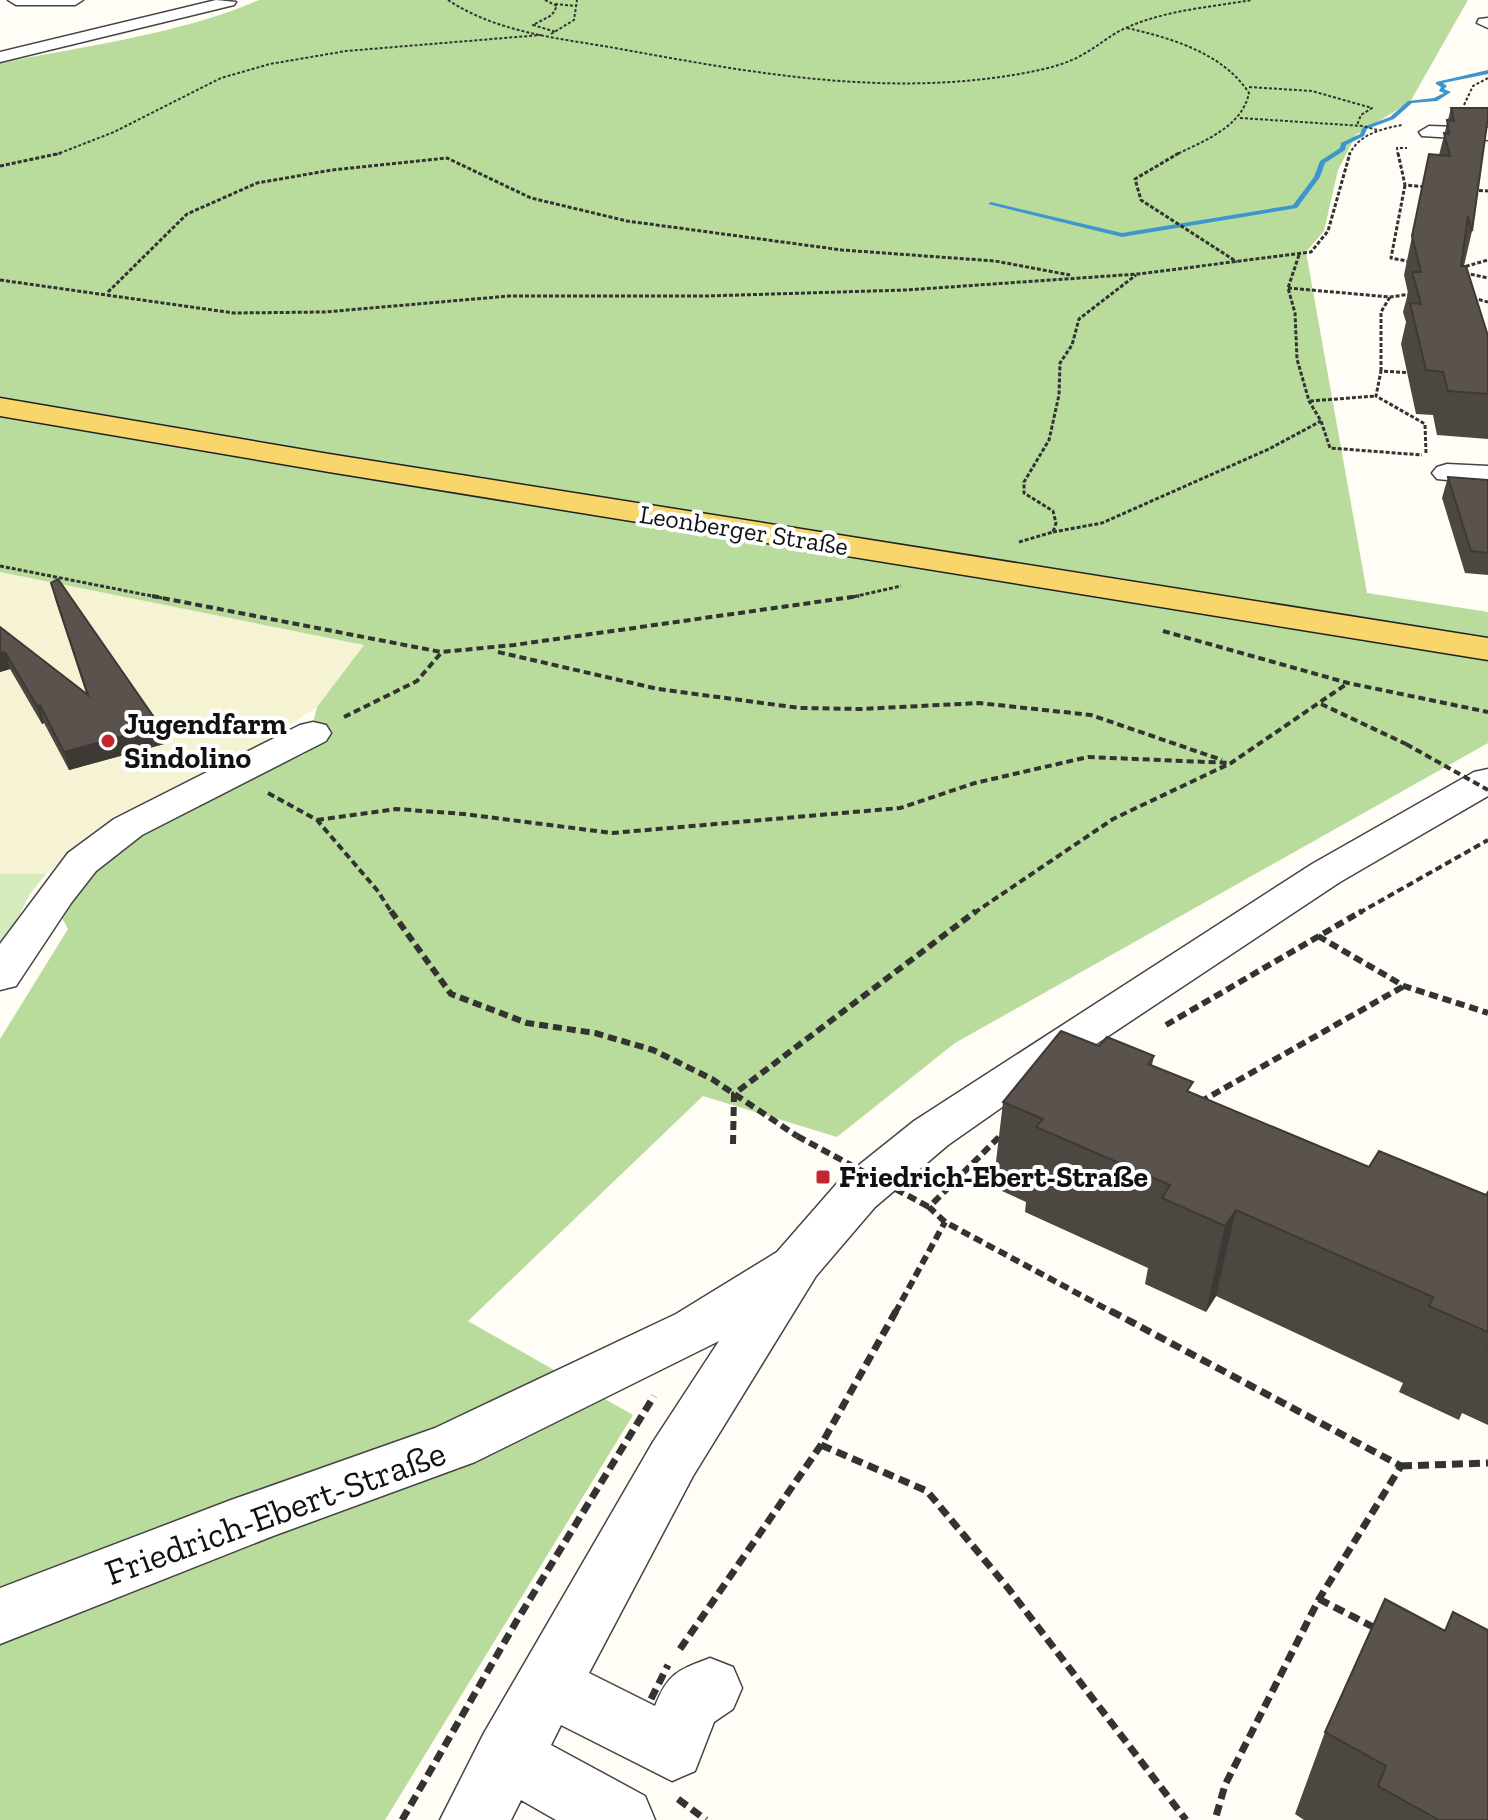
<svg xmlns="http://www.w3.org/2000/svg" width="1488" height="1820" font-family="'Zilla Slab',serif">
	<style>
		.farmland { fill: #f6f3d4 }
		.green { fill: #d5ebbd }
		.forest { fill: #b9dc9c }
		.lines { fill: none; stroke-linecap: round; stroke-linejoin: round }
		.stream { fill: #3f96cf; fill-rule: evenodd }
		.minor-casing { stroke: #444; stroke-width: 3 }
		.major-casing { stroke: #222; stroke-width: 3 }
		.path-far4 { stroke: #333; stroke-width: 2; stroke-dasharray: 3 2; stroke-linecap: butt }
		.path-far3 { stroke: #333; stroke-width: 3; stroke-dasharray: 4 2; stroke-linecap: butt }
		.path-far2 { stroke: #333; stroke-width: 4; stroke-dasharray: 7 4; stroke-linecap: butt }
		.path-far1 { stroke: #333; stroke-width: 6; stroke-dasharray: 9 5; stroke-linecap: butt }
		.path { stroke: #333; stroke-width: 7; stroke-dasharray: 11 6; stroke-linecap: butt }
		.minor { fill: #fff; fill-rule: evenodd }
		.major { fill: #f9d66b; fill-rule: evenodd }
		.path-bridge-far2 { stroke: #333; stroke-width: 4; stroke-dasharray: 7 4; stroke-linecap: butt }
		.path-bridge-far1 { stroke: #333; stroke-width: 6; stroke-dasharray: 9 5; stroke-linecap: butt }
		.path-bridge { stroke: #333; stroke-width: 7; stroke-dasharray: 11 6; stroke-linecap: butt }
		.wall { fill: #4d4742 }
		.shaded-wall { fill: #3f3936 }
		.building { fill: #5a524d; stroke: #3f3936; stroke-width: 2 }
		.poi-dot { fill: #c4262e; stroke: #fff; stroke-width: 3 }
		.labels { text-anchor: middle; stroke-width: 8; stroke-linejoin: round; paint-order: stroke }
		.far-street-label { font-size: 26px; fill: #111; stroke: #fff }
		.poi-label { font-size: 30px; font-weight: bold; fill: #111; stroke: #fff; text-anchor: start }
		.near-street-label { font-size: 36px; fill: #111; stroke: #fff }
	</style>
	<rect width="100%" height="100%" fill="#fffdf5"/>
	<polygon class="farmland" points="0,572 364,645 317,707 227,766 125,814 46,874 0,874"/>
	<polygon class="green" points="0,874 46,874 30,894 0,953"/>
	<path class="forest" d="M259,0H1468L1410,102L1356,135L1338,170L1324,231L1306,252L1367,593L1488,612V743L955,1043L837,1137L703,1096L468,1321L633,1415L385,1820H0V1039L68,929L56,907L92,870L204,793L305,754L317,707L364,645L0,572V63C81,47 185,33 259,0Z"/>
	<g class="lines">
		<polygon class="stream" points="1488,70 1488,74 1443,83 1447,86 1444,89 1451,92 1437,101 1412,103 1394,119 1367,129 1364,136 1346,145 1345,150 1325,163 1320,177 1297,208 1122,237 988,204 991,202 1122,233 1293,205 1314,177 1320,161 1340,148 1341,143 1360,134 1363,127 1390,117 1408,101 1434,98 1444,93 1439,91 1441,87 1436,84 1436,82"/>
		<g class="minor-casing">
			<g id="minor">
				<polygon points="8,0 83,0 75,5 16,5"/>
				<polygon points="216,0 236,2 234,5 0,62 0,52"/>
				<polygon points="1488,18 1488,28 1477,23 1479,19"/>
				<polygon points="1429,126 1488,128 1488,140 1422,136 1419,132"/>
				<polygon points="1447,464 1488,466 1488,484 1437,479 1432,473 1437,467"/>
				<polygon points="313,722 326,725 331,733 326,741 142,835 96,871 71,903 16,986 0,990 0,944 68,853 114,819 300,725"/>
				<path d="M1488,769V796L1340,882L1018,1096L948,1145L875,1207L816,1276L693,1476L589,1673L655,1706C668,1673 678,1670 710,1658L733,1667L742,1688L733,1709L714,1722L695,1771L672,1781L561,1725L551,1745L645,1796L655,1820H556L521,1800L511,1820H440L484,1733L653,1442L719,1341L475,1462L273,1536L0,1644V1588L231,1500L435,1428L676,1314L777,1252L839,1181L914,1121L1312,864L1474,772Z"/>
			</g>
		</g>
		<g class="major-casing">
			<polygon id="major" points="0,398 329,454 1488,638 1488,660 329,472 0,416"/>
		</g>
		<g class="path-far4">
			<path d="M448,0C498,33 558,38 615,48C752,73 891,99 1030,72C1050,68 1070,63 1087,52C1101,44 1113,33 1128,27C1167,10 1211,7 1252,0"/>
			<polyline points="545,0 557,6 552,15 533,25 556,32"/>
			<polyline points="555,4 577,6"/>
			<path d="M1127,28C1171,38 1223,53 1249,93C1242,127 1204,141 1175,155"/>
			<polyline points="551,34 574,20 577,0"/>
			<polyline points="1249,87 1312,91 1372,108 1361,115 1357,125"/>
			<polyline points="1464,105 1473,86 1488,78"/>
			<polyline points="1240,118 1363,126 1377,130"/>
			<polyline points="55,155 114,132 221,78 270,64 346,51 541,35"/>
			<path d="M1349,155C1359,134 1381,129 1402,125"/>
			<polyline points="1398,155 1397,148 1407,148"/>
		</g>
		<g class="path-far3">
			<polyline points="1179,153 1135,179 1141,200 1237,262"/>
			<polyline points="1398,153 1405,185 1427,187"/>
			<polyline points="0,166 61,153"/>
			<polyline points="1405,185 1391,258 1412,262"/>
			<polyline points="1473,190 1488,191"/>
			<polyline points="1299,255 1288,288 1295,313 1297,359 1309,401 1321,421 1330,448 1422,455"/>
			<polyline points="1460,268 1488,260"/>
			<polyline points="1465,273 1488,278"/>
			<polyline points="0,280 234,313 325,312 509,296 706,296 906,290 1138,274 1311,252 1328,231 1350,153"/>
			<polyline points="1288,288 1390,297 1411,294"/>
			<polyline points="108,292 187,214 257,183 332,170 447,158 531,198 627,221 842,250 995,261 1070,275"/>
			<polyline points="1473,298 1488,302"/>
			<polyline points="1381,371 1381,312 1390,297"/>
			<polyline points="1412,373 1381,371 1376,396 1425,424 1426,453"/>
			<polyline points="1310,401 1376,396"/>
			<polyline points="1053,532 1102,523 1269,449 1321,421"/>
			<polyline points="1019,542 1053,532 1056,523 1053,511 1024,493 1024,482 1049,440 1059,395 1060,363 1072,345 1079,319 1136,275"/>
			<polyline points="0,566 162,598"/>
			<polyline points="848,598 901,586"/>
		</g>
		<g class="path-far2">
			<polyline points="152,596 441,652 514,645 859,596"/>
			<polyline points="1163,631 1348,683 1488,712"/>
			<polyline points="498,652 658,689 800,708 861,709 979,703 1091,715 1222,760"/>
			<polyline points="1321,704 1406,744"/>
			<polyline points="344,717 417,681 441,653"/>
			<polyline points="268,793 317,820 377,890 392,913"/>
			<polyline points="317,820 396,809 464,814 612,833 900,808 975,783 1088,757 1231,763"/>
			<polyline points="974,913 1113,819 1231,763 1348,683"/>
			<polyline points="1359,913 1488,840"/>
		</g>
		<g class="path-far1">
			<polyline points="391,911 451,994 527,1023 595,1033 653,1050 712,1079 797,1136"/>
			<polyline points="1318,936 1404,986 1488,1013"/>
			<polyline points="1166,1025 1362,911"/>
			<polyline points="1200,1102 1404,986"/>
			<polyline points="999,1137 929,1207 945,1222 1114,1313"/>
			<polyline points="733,1144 734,1094 976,911"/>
			<polyline points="895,1313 945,1222"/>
		</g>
		<g class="path">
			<polyline points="1111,1311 1401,1466 1319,1599 1225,1785 1215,1820"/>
			<polyline points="821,1445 927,1491 1008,1588 1186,1820"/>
			<polyline points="1401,1466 1488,1463"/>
			<polyline points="1319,1599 1377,1629"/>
			<polyline points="680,1649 821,1445 896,1311"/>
			<polyline points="678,1799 706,1820"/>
			<polyline points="402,1820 516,1622 654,1396"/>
		</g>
		<use href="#minor" class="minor"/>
		<use href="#major" class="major"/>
		<polyline class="path-bridge-far2" points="1406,744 1488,790"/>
		<polyline class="path-bridge-far1" points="797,1136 929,1207"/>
		<polyline class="path-bridge" points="651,1699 668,1665"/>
	</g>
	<g class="wall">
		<polygon points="1451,108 1488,108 1472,231 1464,266 1488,336 1488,439 1437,435 1433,415 1416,414 1401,344 1406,322 1403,312 1408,293 1404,275 1429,154 1439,155"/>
		<polygon points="1448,477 1488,480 1488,575 1465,573 1442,498"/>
		<polygon points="51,583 164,744 69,770 44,723 42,724 10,669 0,672 0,627 86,693 55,599"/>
		<polygon points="1099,1046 1154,1056 1152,1065 1191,1093 1369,1167 1486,1195 1488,1192 1488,1425 1462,1413 1459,1420 1399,1392 1403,1383 1216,1296 1206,1312 1145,1284 1148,1268 1025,1212 1026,1202 993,1187 1003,1102"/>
		<polygon points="1325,1732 1488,1820 1304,1820 1295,1814"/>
	</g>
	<g class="shaded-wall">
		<polygon points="5,652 10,669 0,672 0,653"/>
		<polygon points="40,705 44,723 42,724 37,706"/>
		<polygon points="160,726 164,744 69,770 64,752"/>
		<polygon points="1236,1210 1216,1296 1206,1312 1225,1226"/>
		<polygon points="1488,1342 1488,1343 1459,1420"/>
	</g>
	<g class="building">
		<polygon points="1451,108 1488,108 1488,117 1472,231 1468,216 1461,266 1466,266 1488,336 1488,394 1448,391 1443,372 1426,370 1410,303 1421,304 1412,272 1421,272 1412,236 1429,154 1450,156 1444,133 1449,134 1447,120 1454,121"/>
		<polygon points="1448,477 1488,480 1488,553 1471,551"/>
		<polygon points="58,579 160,726 64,752 40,705 37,706 5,652 0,653 0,627 88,695 51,583"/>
		<polygon points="1061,1031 1099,1046 1107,1037 1154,1056 1148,1064 1193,1082 1187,1091 1369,1167 1379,1151 1486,1195 1488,1192 1488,1332 1429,1306 1433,1297 1236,1210 1225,1226 1162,1198 1170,1185 1036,1127 1043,1119 1003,1102"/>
		<polygon points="1385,1599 1445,1631 1453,1612 1488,1630 1488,1820 1439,1820 1378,1786 1386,1766 1325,1732"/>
	</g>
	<g class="poi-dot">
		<circle cx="108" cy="741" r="8"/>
		<rect x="815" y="1169" width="16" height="16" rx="4"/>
	</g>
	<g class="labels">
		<g class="far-street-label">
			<text transform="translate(744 530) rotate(9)" y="9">Leonberger Straße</text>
		</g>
		<g class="poi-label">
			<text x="124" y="734">Jugendfarm<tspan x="124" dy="34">Sindolino</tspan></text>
			<text x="839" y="1187">Friedrich-Ebert-Straße</text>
		</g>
		<g class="near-street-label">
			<text transform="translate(275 1512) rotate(-20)" y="13">Friedrich-Ebert-Straße</text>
		</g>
	</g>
</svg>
